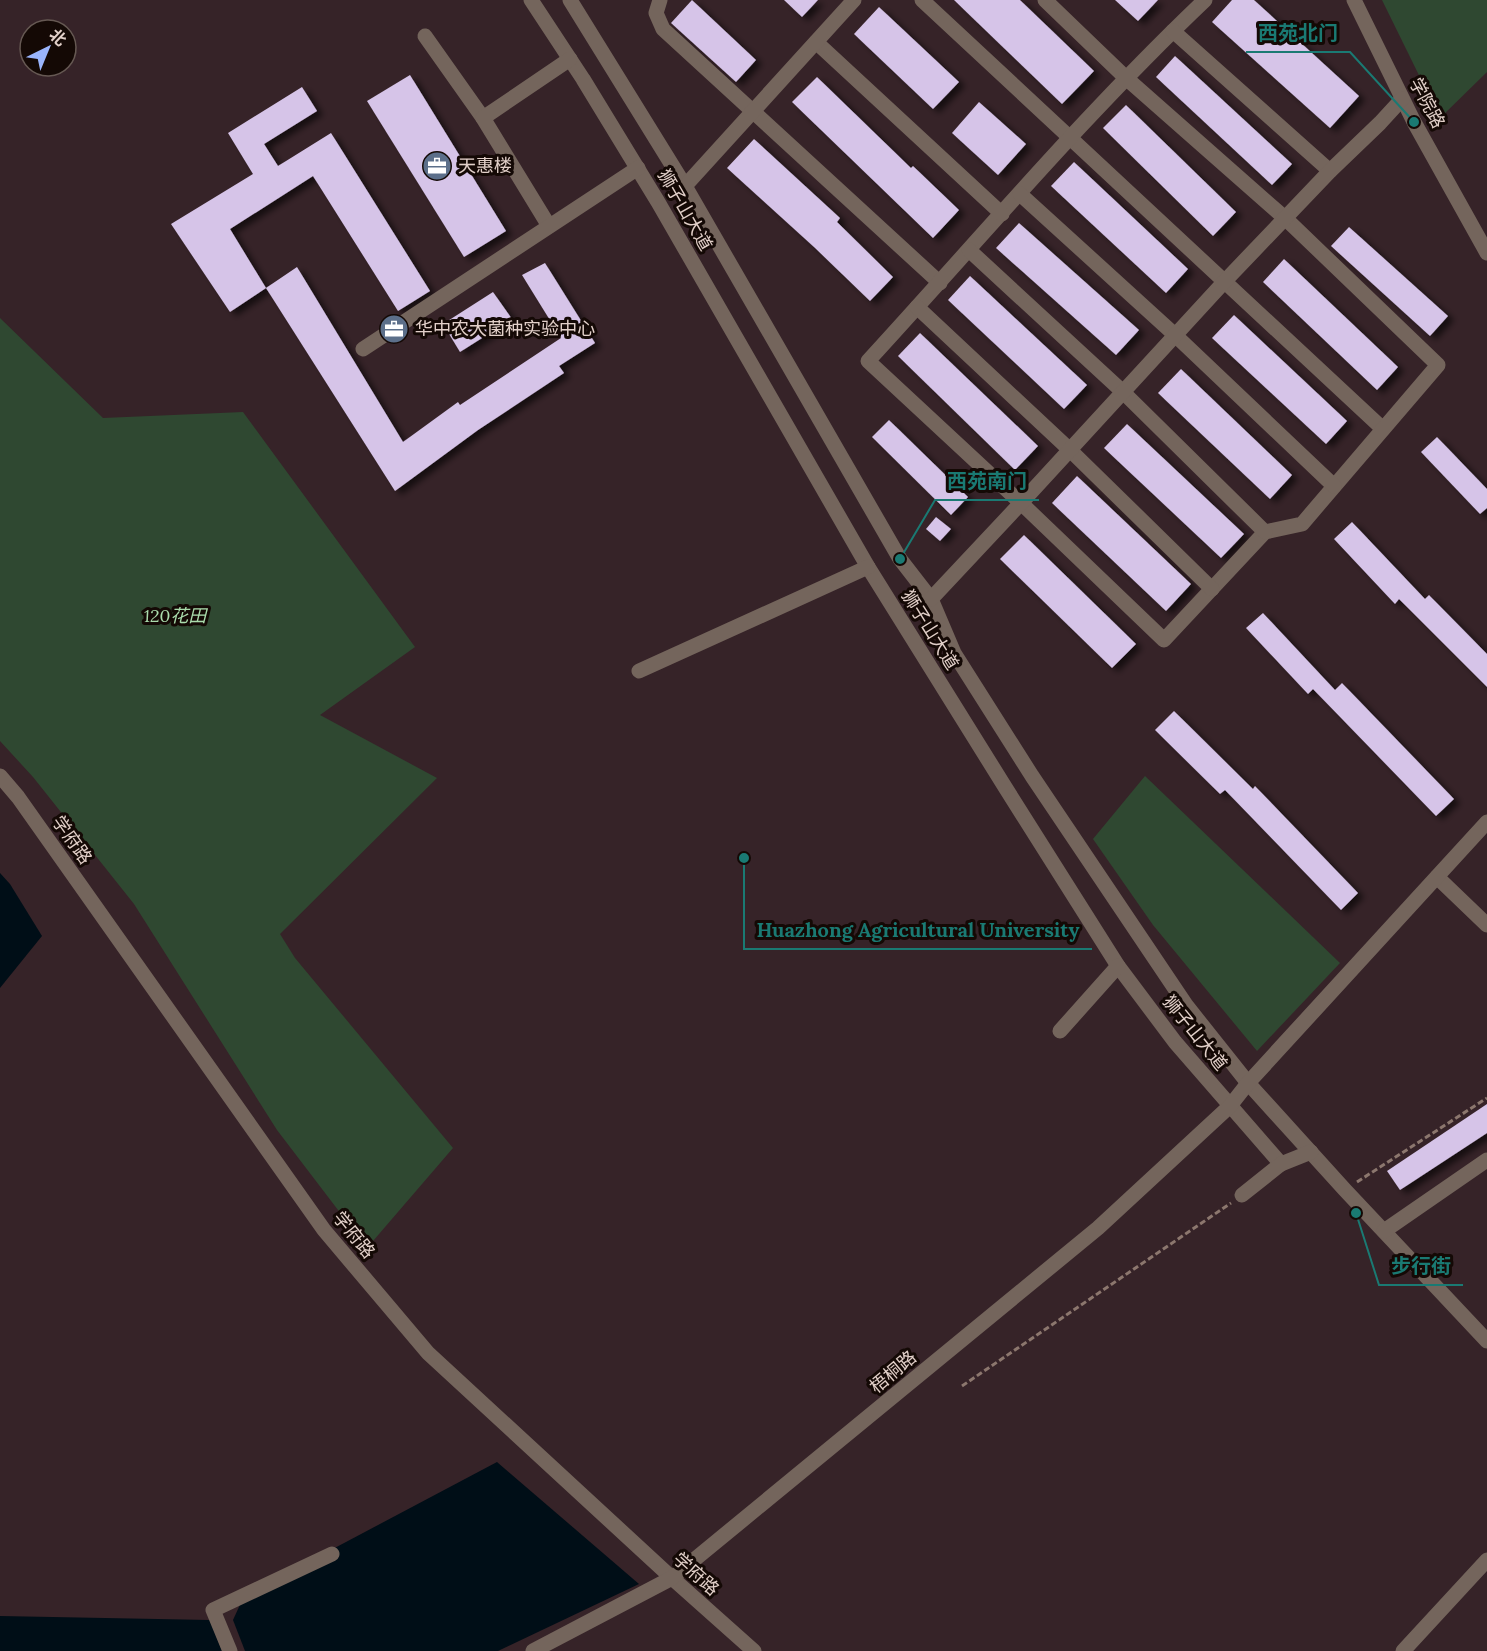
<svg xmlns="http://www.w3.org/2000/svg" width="1487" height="1651" font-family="Lora,'Noto Sans SC',serif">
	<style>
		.education { fill: #362328; fill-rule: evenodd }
		.green { fill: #2f4831 }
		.water { fill: #000e17 }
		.building { fill: #d6c4e8; filter: url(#shadow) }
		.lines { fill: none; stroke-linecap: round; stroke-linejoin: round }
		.path { stroke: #8c776e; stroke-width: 3; stroke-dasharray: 6 3; stroke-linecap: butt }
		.minor { stroke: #74655c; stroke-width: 15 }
		.labels { text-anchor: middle; stroke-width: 6; stroke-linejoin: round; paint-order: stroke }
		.street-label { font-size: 18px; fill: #e2d0c9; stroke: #140905 }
		.poi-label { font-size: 18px; fill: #e2d0c9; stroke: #140905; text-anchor: start }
		.park-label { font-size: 18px; font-style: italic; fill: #aadcac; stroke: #140905 }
		.leader { fill: none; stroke: #1a7a73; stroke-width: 2 }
		.callout-dot { fill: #1a7a73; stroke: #140905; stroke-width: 2 }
		.callout-label { font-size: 20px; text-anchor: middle; font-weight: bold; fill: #1a7a73; stroke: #140905; stroke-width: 6; stroke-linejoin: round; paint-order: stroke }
	</style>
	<defs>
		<filter id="shadow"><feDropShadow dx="6" dy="4" stdDeviation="3" flood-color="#0009"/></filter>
	</defs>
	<rect width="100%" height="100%" fill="#341b11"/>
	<path class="education" d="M0,0H1487V1651H0ZM30,30H66V66H30Z"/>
	<g class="green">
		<polygon points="1382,0 1487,0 1487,72 1440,118"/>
		<polygon points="0,318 103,418 243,412 415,647 320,715 437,778 280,934 295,958 453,1148 367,1248 277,1130 134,904 33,777 0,741"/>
		<polygon points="1145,776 1340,963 1257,1051 1153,925 1093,839"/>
	</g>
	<g class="water">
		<polygon points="0,873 10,884 42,936 0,988"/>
		<polygon points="497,1462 639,1584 498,1651 245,1651 233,1620 244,1596"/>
		<polygon points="0,1616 210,1620 222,1651 0,1651"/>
	</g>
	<g class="building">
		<polygon points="692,0 756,60 736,82 671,23"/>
		<polygon points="784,0 818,0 802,17"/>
		<polygon points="954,0 1020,0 1094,71 1062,104"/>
		<polygon points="1115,0 1158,0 1138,21"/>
		<polygon points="1232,0 1254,0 1359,96 1330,128 1212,22"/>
		<polygon points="879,7 959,82 933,109 854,34"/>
		<polygon points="1175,56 1292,164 1272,185 1156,77"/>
		<polygon points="410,75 506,231 464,257 367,101"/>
		<polygon points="817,77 911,168 913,166 959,210 933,238 792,102"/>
		<polygon points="302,87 317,111 264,144 278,166 331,133 430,291 398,311 313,176 230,229 266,288 230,312 171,224 253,174 228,133"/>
		<polygon points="979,102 1026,144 998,175 952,133"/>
		<polygon points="1126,105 1236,212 1213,236 1103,128"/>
		<polygon points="754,139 840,218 837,222 893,277 870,301 814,247 727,168"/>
		<polygon points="1074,162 1188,269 1166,293 1051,186"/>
		<polygon points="1019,223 1139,330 1116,355 996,248"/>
		<polygon points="1349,227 1448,316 1430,336 1331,246"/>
		<polygon points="1284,259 1398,367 1377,390 1263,282"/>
		<polygon points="545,263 595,343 559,366 564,373 478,430 395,491 266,288 297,267 403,442 458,402 460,405 561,338 522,275"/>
		<polygon points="970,276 1087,385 1064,409 948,300"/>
		<polygon points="493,292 512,319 460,352 443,324"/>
		<polygon points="1234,315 1347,421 1326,444 1212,338"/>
		<polygon points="920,333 1038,446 1015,470 898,356"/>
		<polygon points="1181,369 1292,475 1270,499 1158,393"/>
		<polygon points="889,420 968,497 951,515 872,437"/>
		<polygon points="1127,424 1244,534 1221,558 1104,448"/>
		<polygon points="1437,437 1487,489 1487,508 1480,514 1421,452"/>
		<polygon points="1077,476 1191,584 1166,611 1052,503"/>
		<polygon points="936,517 951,529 940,541 926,529"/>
		<polygon points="1352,522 1425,599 1429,595 1487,654 1487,687 1399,599 1395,604 1334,539"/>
		<polygon points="1024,535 1136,644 1112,668 1000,559"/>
		<polygon points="1263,613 1335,690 1342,683 1454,799 1436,816 1313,689 1308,694 1246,628"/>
		<polygon points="1174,711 1253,789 1255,786 1358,893 1341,910 1225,790 1220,794 1155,730"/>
		<polygon points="1487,1104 1487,1133 1400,1190 1387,1171"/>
	</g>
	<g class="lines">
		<g class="path">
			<polyline points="1357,1182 1487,1098"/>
			<polyline points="962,1386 1231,1203"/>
		</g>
		<g class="minor">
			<polyline points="531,0 583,79 658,202 868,567 1005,787 1118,966 1175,1042 1281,1164"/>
			<polyline points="570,0 685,186 900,559 931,599 954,653 1032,776 1186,1005 1248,1083 1345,1190 1487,1341"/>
			<polyline points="660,0 656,13 663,29 940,283"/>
			<polyline points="922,0 1383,429"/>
			<path d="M1045,0L1126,78L1286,219L1438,365L1302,524L1265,532L1164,640L1021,503L868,361C979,240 1086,113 1205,0"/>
			<polyline points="1354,0 1414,122 1487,253"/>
			<polyline points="1173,31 1330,171"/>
			<polyline points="425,36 483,118"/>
			<polyline points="816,42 1002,214"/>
			<polyline points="685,186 854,0"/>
			<polyline points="1020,194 1175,335 1334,486"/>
			<polyline points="549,226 483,118 570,59"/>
			<polyline points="969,250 1123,392 1265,532"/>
			<polyline points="917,307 1070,450 1212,589"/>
			<polyline points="363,349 638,168"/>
			<polyline points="931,599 1021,503 1225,281 1330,171 1380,123 1402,99"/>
			<polyline points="639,671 868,567"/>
			<polyline points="0,776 18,797 324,1230 428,1353 672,1578 754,1651"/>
			<polyline points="1437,877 1487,925"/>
			<polyline points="1060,1031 1118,966"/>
			<polyline points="1242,1195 1281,1164 1311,1152"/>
			<polyline points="1384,1231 1487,1160"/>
			<polyline points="230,1651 213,1610 332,1554"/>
			<polyline points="533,1651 672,1578 1098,1228 1230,1106 1248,1083 1487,822"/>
			<polyline points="1403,1651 1487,1560"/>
		</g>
	</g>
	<defs>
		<g id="office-disc" transform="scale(1.5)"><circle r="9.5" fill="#5c6f8a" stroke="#140905"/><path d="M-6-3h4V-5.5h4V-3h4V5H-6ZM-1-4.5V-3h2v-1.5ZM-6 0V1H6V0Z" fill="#fff"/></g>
	</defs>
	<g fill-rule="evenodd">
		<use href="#office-disc" x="437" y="166"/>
		<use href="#office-disc" x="394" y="329"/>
	</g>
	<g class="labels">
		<g class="street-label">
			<text transform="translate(1427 103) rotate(62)" y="6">学院路</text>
			<text transform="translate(685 210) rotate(60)" y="6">狮子山大道</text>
			<text transform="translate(930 630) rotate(58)" y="6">狮子山大道</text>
			<text transform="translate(72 840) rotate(55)" y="6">学府路</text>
			<text transform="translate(1195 1033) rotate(51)" y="6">狮子山大道</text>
			<text transform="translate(354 1235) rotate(51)" y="6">学府路</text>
			<text transform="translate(893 1372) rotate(-40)" y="6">梧桐路</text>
			<text transform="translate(696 1574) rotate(42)" y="6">学府路</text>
		</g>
		<g class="poi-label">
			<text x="458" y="172">天惠楼</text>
			<text x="415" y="335">华中农大菌种实验中心</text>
		</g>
		<g class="park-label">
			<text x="175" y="622">120花田</text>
		</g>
	</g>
	<path class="leader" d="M1414 122L1350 52H1246M900 559L935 500H1039M744 858L744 949H1092M1356 1213L1379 1285H1463"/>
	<g class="callout-dot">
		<circle cx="1414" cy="122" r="6"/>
		<circle cx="900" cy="559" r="6"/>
		<circle cx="744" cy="858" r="6"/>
		<circle cx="1356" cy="1213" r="6"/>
	</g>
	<g class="callout-label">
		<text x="1298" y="40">西苑北门</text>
		<text x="987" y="488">西苑南门</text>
		<text x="918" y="937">Huazhong Agricultural University</text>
		<text x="1421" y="1273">步行街</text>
	</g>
	<g transform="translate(48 48) rotate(43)"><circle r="28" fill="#140905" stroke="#665953" stroke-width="1.5"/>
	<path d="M0-4.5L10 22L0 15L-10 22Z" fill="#9ab5fd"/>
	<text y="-9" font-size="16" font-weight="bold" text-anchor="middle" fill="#e2d0c9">北</text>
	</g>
</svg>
